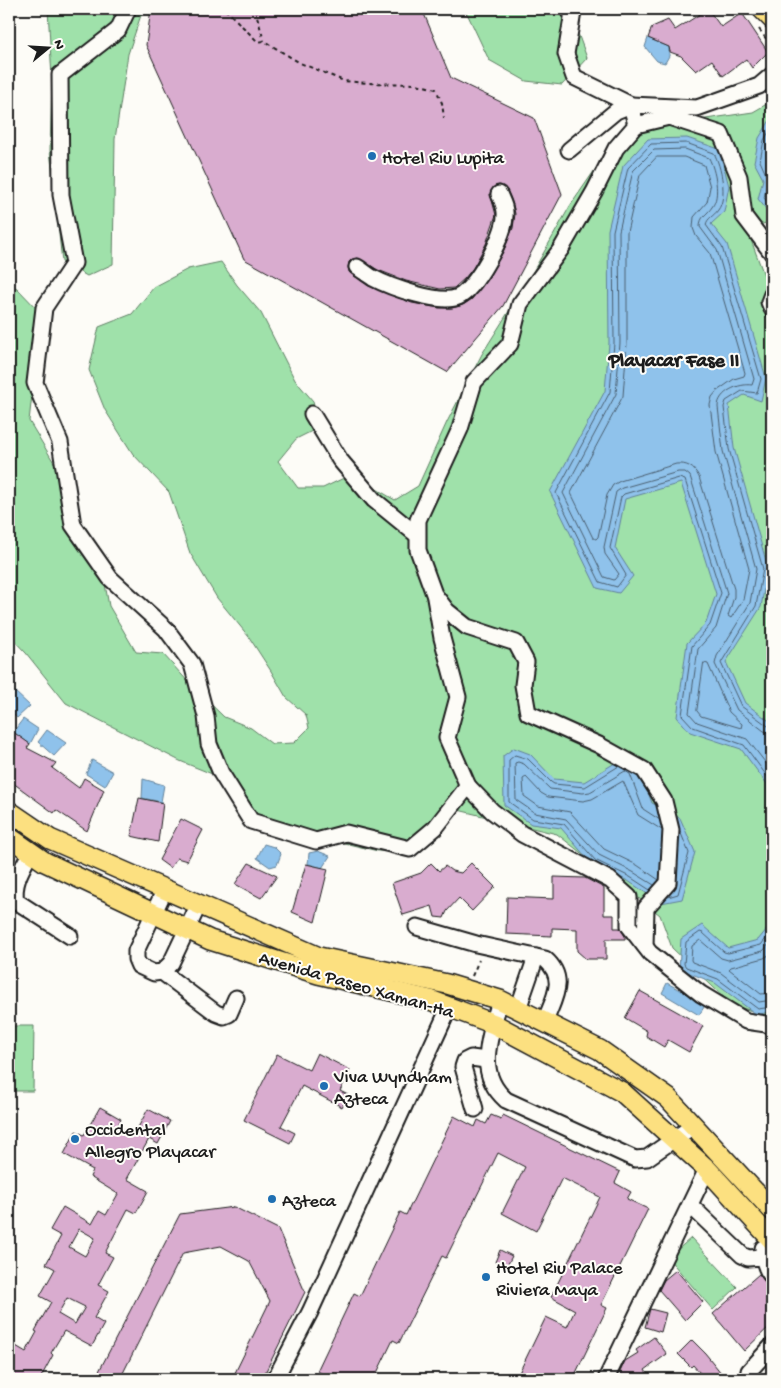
<svg xmlns="http://www.w3.org/2000/svg" width="781" height="1388" font-family="'Gochi Hand',sans-serif">
	<style>
		.green { fill: #9fe1aa; stroke: #5e7e63 }
		.water { fill: #8fc2eb; stroke: #618098 }
		.lines { fill: none; stroke-linecap: round; stroke-linejoin: round }
		.shore { stroke: #4a5e6f; stroke-width: 1 }
		.building { fill: #d9accf; stroke: #1c1c1c; fill-rule: evenodd }
		.minor-casing { stroke: #1c1c1c; stroke-width: 19 }
		.major-casing { stroke: #1c1c1c; stroke-width: 22 }
		.path { stroke: #1c1c1c; stroke-width: 2; stroke-dasharray: 4 4; stroke-linecap: butt }
		.minor { stroke: #fdfcf7; stroke-width: 15 }
		.major { stroke: #fce080; stroke-width: 19 }
		.poi-dot { fill: #1f6fb2; stroke: #fdfcf7; stroke-width: 2 }
		.labels { text-anchor: middle; stroke-width: 4; stroke-linejoin: round; paint-order: stroke }
		.poi-label { font-size: 19px; fill: #1c1c1c; stroke: #fdfcf7; text-anchor: start }
		.street-label { font-size: 19px; fill: #1c1c1c; stroke: #fdfcf7 }
		.neighbourhood-label { font-size: 20px; font-weight: bold; fill: #1c1c1c; stroke: #fdfcf7 }
	</style>
	<rect width="100%" height="100%" fill="#fdfcf7"/>
	<filter id="ink" filterUnits="userSpaceOnUse"><feTurbulence type="fractalNoise" baseFrequency=".02" numOctaves="2"/><feDisplacementMap in="SourceGraphic" scale="10" xChannelSelector="R" yChannelSelector="G"/><feConvolveMatrix kernelMatrix="1 2 1 2 8 2 1 2 1" color-interpolation-filters="sRGB"/></filter>
	<g filter="url(#ink)">
		<g class="green">
			<polygon points="48,9 143,9 128,54 115,139 113,264 87,276 62,262 50,150 52,78"/>
			<polygon points="465,9 569,9 587,58 562,85 526,81 489,60"/>
			<polygon points="772,101 772,221 747,229 765,278 772,279 772,1017 732,1005 672,948 660,915 557,834 458,810 419,853 378,851 310,835 248,813 222,778 180,761 66,703 26,653 9,635 9,285 17,288 39,311 37,351 29,421 56,466 67,529 103,573 109,606 136,652 163,654 191,685 224,717 251,728 272,744 294,743 309,728 306,715 286,697 271,671 249,637 217,598 190,553 169,492 133,454 105,410 89,370 99,327 132,314 154,287 188,269 221,262 237,285 261,313 295,380 313,401 320,427 296,439 278,461 298,488 323,488 348,476 363,481 395,500 418,486 447,422 482,354 526,284 570,206 612,145 647,120 699,120 753,112"/>
			<polygon points="9,1026 34,1026 33,1091 9,1091"/>
			<polygon points="691,1238 737,1287 713,1310 668,1258"/>
		</g>
		<g class="water">
			<polygon points="648,38 669,47 669,56 665,63 657,61 645,47"/>
			<polygon points="772,117 772,207 767,210 758,199 763,179 754,162 759,138"/>
			<polygon points="687,138 719,149 729,186 724,212 711,224 727,244 766,378 761,401 744,395 729,405 734,448 768,568 761,607 726,662 745,703 772,723 772,831 768,815 767,784 741,749 690,732 677,717 687,643 706,623 716,594 681,483 625,499 615,548 633,576 619,593 597,588 550,492 605,391 609,343 608,230 623,166 648,139"/>
			<polygon points="14,691 30,706 17,718 9,711 9,697"/>
			<polygon points="23,719 38,729 30,744 13,732"/>
			<polygon points="47,730 66,743 54,756 38,742"/>
			<polygon points="514,748 530,754 554,779 584,782 623,758 638,765 652,803 680,818 695,852 682,899 661,903 628,881 592,864 561,828 531,824 504,805 503,756"/>
			<polygon points="92,760 113,772 105,786 86,774"/>
			<polygon points="143,779 164,785 161,802 142,798"/>
			<polygon points="264,844 274,847 281,854 277,865 270,867 257,858"/>
			<polygon points="318,851 330,856 322,868 308,864 309,853"/>
			<polygon points="772,923 772,1011 757,1015 715,983 679,969 681,939 702,925 728,948 758,940"/>
			<polygon points="667,983 706,1004 699,1015 662,993"/>
		</g>
		<g class="lines">
			<g class="shore">
				<polyline points="772,127 764,140 760,161 768,179 764,198 768,203 772,203"/>
				<path d="M657,157H684L704,165L710,187L707,202L694,217L693,228L696,236L710,253L745,373L744,376L734,379L717,391L712,397L710,405L716,452L749,569L743,600L731,618L728,616L734,597V589L699,477C694,467 687,463 676,464L620,481L613,485L607,495L598,537L596,539L593,538L571,493L623,396L627,343V232L640,175Z"/>
				<polygon points="704,663 708,664 729,712 742,724 741,728 701,716 697,711"/>
				<path d="M772,727L768,726L741,706L721,663L756,606L763,569L729,449L724,407L726,401L742,391L757,393L761,379L722,247L706,225C707,218 714,216 718,210C728,197 721,166 714,153L686,143L651,144L628,168L613,231L614,343L610,392L556,493L600,582L617,587L626,575L610,548L621,497L624,494L679,478L685,480L721,593L710,625L692,646L682,715L693,727L744,745L772,783"/>
				<path d="M772,733L764,731L737,710L715,664L717,656L750,603L756,569L723,451L718,407C718,392 739,383 752,385L754,379L717,250L700,227C700,216 707,215 712,207C721,196 715,170 709,158L685,149L654,150L633,171L619,231L620,343L616,394L563,493L604,577L614,580L619,574L605,554L604,547L616,492L622,488L678,472H685L690,476L727,593L716,628L698,649L689,713L697,722L747,739L772,771"/>
				<polyline points="619,766 585,787 554,784 551,782 528,759 515,755 509,760 509,802 533,819 564,824 595,860 630,877 650,890"/>
				<polyline points="659,880 637,865 604,849 570,812 538,806 524,796 523,779 526,777 541,793 548,797 583,801 592,799 623,781 638,815 662,830"/>
				<polyline points="654,885 633,872 599,855 566,819 535,813 516,800 515,763 518,762 524,764 550,789 583,793 590,792 625,771 630,774 643,809 660,820"/>
				<polyline points="668,897 678,894 689,853 680,831"/>
				<polyline points="772,931 761,945 728,953 724,952 703,933 700,932 686,942 684,964 686,967 718,979 758,1009 772,1007"/>
				<polyline points="772,941 763,951 728,960 721,958 700,940 692,946 691,960 692,962 721,973 759,1002 772,1000"/>
				<polyline points="772,953 764,958 731,967 729,969 761,994 772,993"/>
			</g>
		</g>
		<g class="building">
			<path d="M151,9H422L451,78L534,118L562,194L503,306L447,372L244,259L146,45ZM500,185L507,190L513,205L515,214L513,228L503,252L488,278L472,299L463,305L452,308H439L412,303L369,286L349,272L348,267L349,262L352,259L358,258L378,270L406,281L440,289L454,288L465,278L473,268L486,244L496,215L490,193L495,186Z"/>
			<polygon points="708,9 721,27 742,13 768,52 752,68 746,59 723,76 712,60 696,71 681,56 670,52 669,47 648,38 652,27 668,20 675,30"/>
			<polygon points="9,729 30,744 27,748 56,763 52,768 79,788 84,778 104,790 87,831 56,810 54,813 9,780"/>
			<polygon points="139,798 163,803 158,842 131,836"/>
			<polygon points="181,819 203,830 187,861 177,858 170,868 159,860"/>
			<polygon points="249,863 277,876 261,898 235,884"/>
			<polygon points="431,863 439,871 445,866 452,871 461,873 471,863 495,887 472,911 459,898 447,911 444,918 435,917 432,906 403,915 392,883 421,873"/>
			<polygon points="306,864 328,869 315,922 292,912"/>
			<polygon points="554,877 585,878 604,888 604,915 614,915 614,928 620,928 625,936 625,939 606,939 606,959 586,959 577,951 577,929 552,928 552,936 506,934 507,897 554,899"/>
			<polygon points="640,991 703,1026 689,1052 668,1040 664,1047 646,1036 647,1031 625,1018"/>
			<polygon points="317,1053 350,1070 340,1091 348,1095 342,1107 302,1086 281,1126 295,1133 290,1143 244,1120 277,1054 309,1070"/>
			<path d="M100,1107L121,1119L118,1126L134,1135L148,1109L170,1121L158,1144L149,1139L127,1179L148,1191L136,1213L128,1209L105,1253L113,1257L98,1285L109,1291L94,1318L104,1324L92,1346L64,1331L51,1353L53,1355L40,1379H9V1342L26,1352L37,1332L35,1331L51,1302L40,1296L55,1269L46,1264L61,1236L50,1230L63,1207L92,1224L99,1211L106,1215L118,1194L90,1177L93,1170L64,1154L76,1131L84,1135ZM79,1229L95,1238L85,1256L69,1247ZM67,1298L85,1307L75,1324L58,1314Z"/>
			<polygon points="491,1115 501,1119 503,1115 620,1172 615,1183 631,1192 627,1199 648,1209 601,1305 607,1308 573,1379 516,1379 546,1317 567,1327 575,1310 551,1297 600,1197 562,1178 536,1231 502,1213 525,1167 498,1153 446,1258 442,1256 399,1343 393,1340 374,1379 318,1379 321,1373 317,1371 354,1293 360,1296 400,1212 406,1215 454,1116 475,1127 478,1120 486,1124"/>
			<polygon points="234,1207 278,1229 305,1292 262,1379 232,1379 270,1301 249,1261 221,1246 183,1253 120,1379 95,1379 180,1214"/>
			<polygon points="500,1250 512,1256 506,1268 495,1262"/>
			<polygon points="676,1270 703,1302 685,1320 659,1290 664,1280"/>
			<polygon points="759,1274 765,1282 772,1285 772,1324 744,1351 713,1314"/>
			<polygon points="650,1309 666,1313 661,1332 645,1327"/>
			<polygon points="654,1337 667,1354 645,1370 647,1373 638,1379 624,1379 620,1372 625,1361 638,1353 636,1350"/>
			<polygon points="692,1340 705,1353 726,1379 705,1379 693,1365 691,1367 678,1354"/>
		</g>
		<g class="lines">
			<g class="minor-casing">
				<g id="minor">
					<polyline points="128,9 118,30 60,75 61,195 74,263 44,308 35,383 60,442 73,525 110,578 166,629 192,664 206,716 209,744 221,773 251,821 316,841 346,833 410,849 435,828 468,786 492,811 522,834 610,880 629,897 629,926 650,953 701,994 746,1021 772,1025"/>
					<polyline points="567,9 573,12 566,54 574,77 631,105 636,125 669,117 721,134 739,177 744,216 772,253"/>
					<polyline points="636,125 616,148 594,192 561,249 520,304 510,344 474,382 460,429 418,520 418,550 434,594 447,611 467,627 516,643 526,662 523,685 528,713 599,745 644,770 664,801 671,830 668,883 646,908 645,946"/>
					<polyline points="569,150 616,111 631,105 697,108 759,86 772,75"/>
					<path d="M357,267C362,270 368,275 373,278C390,287 440,305 458,297C475,290 505,235 505,216C506,208 502,201 499,194"/>
					<polyline points="772,294 769,302 772,309"/>
					<polyline points="312,414 340,460 374,500 417,535"/>
					<polyline points="435,598 442,638 458,697 447,738 468,786"/>
					<path d="M31,852C23,867 12,883 16,901L70,936"/>
					<polyline points="165,889 136,951 136,959 139,966 154,973 162,972 171,963 199,904"/>
					<path d="M417,927L476,944L545,959C568,979 553,999 545,1022"/>
					<polyline points="162,972 216,1013 224,1016 229,1014 236,998"/>
					<path d="M500,1000C491,1035 474,1072 506,1100L635,1159L647,1158L693,1126"/>
					<polyline points="518,1009 536,957"/>
					<polyline points="475,1109 463,1067 465,1061 471,1058 486,1060"/>
					<polyline points="690,1205 742,1255 748,1258 763,1257"/>
					<path d="M763,1248C763,1258 765,1269 772,1276"/>
					<polyline points="275,1379 310,1312 449,1008"/>
					<polyline points="606,1379 707,1169"/>
					<polyline points="748,1379 749,1371 772,1346"/>
				</g>
			</g>
			<g class="major-casing">
				<g id="major">
					<polyline points="762,9 772,19"/>
					<polyline points="9,811 50,839 319,957 447,984 500,1000 600,1050 668,1098 772,1210"/>
					<polyline points="9,837 45,862 210,940 318,974 430,1000 494,1024 622,1092 707,1169 772,1240"/>
				</g>
			</g>
			<g class="path">
				<polyline points="225,9 258,42 264,41 300,63 344,81 367,83 416,84 436,89 442,103 444,118"/>
				<polyline points="255,9 264,41"/>
				<polyline points="759,29 772,47"/>
				<polyline points="472,976 479,960"/>
			</g>
			<use href="#minor" class="minor"/>
			<use href="#major" class="major"/>
		</g>
	</g>
	<g class="poi-dot">
		<circle cx="372" cy="156" r="5"/>
		<circle cx="324" cy="1086" r="5"/>
		<circle cx="75" cy="1139" r="5"/>
		<circle cx="272" cy="1199" r="5"/>
		<circle cx="486" cy="1277" r="5"/>
	</g>
	<g class="labels">
		<g class="poi-label">
			<text x="382" y="163">Hotel Riu Lupita</text>
			<text x="334" y="1082">Viva Wyndham<tspan x="334" dy="22">Azteca</tspan></text>
			<text x="85" y="1135">Occidental<tspan x="85" dy="22">Allegro Playacar</tspan></text>
			<text x="282" y="1206">Azteca</text>
			<text x="496" y="1273">Hotel Riu Palace<tspan x="496" dy="22">Riviera Maya</tspan></text>
		</g>
		<g class="street-label">
			<text transform="translate(357 983) rotate(16)" y="7">Avenida Paseo Xaman-Ha</text>
		</g>
		<g class="neighbourhood-label">
			<text x="674" y="366">Playacar Fase II</text>
		</g>
	</g>
	<rect width="781" height="1388" fill="none" stroke="#fdfcf7" stroke-width="30"/>
	<rect x="15" y="15" width="751" height="1358" fill="none" stroke="#1c1c1c" stroke-width="2" filter="url(#ink)"/>
	<g transform="translate(48 48) rotate(72)" stroke="#fdfcf7" stroke-width="4" paint-order="stroke">
	<path d="M0-4L9 19L0 12L-9 19Z" fill="#1c1c1c"/>
	<text y="-8" font-size="14" font-weight="bold" text-anchor="middle" fill="#1c1c1c">N</text>
	</g>
</svg>
